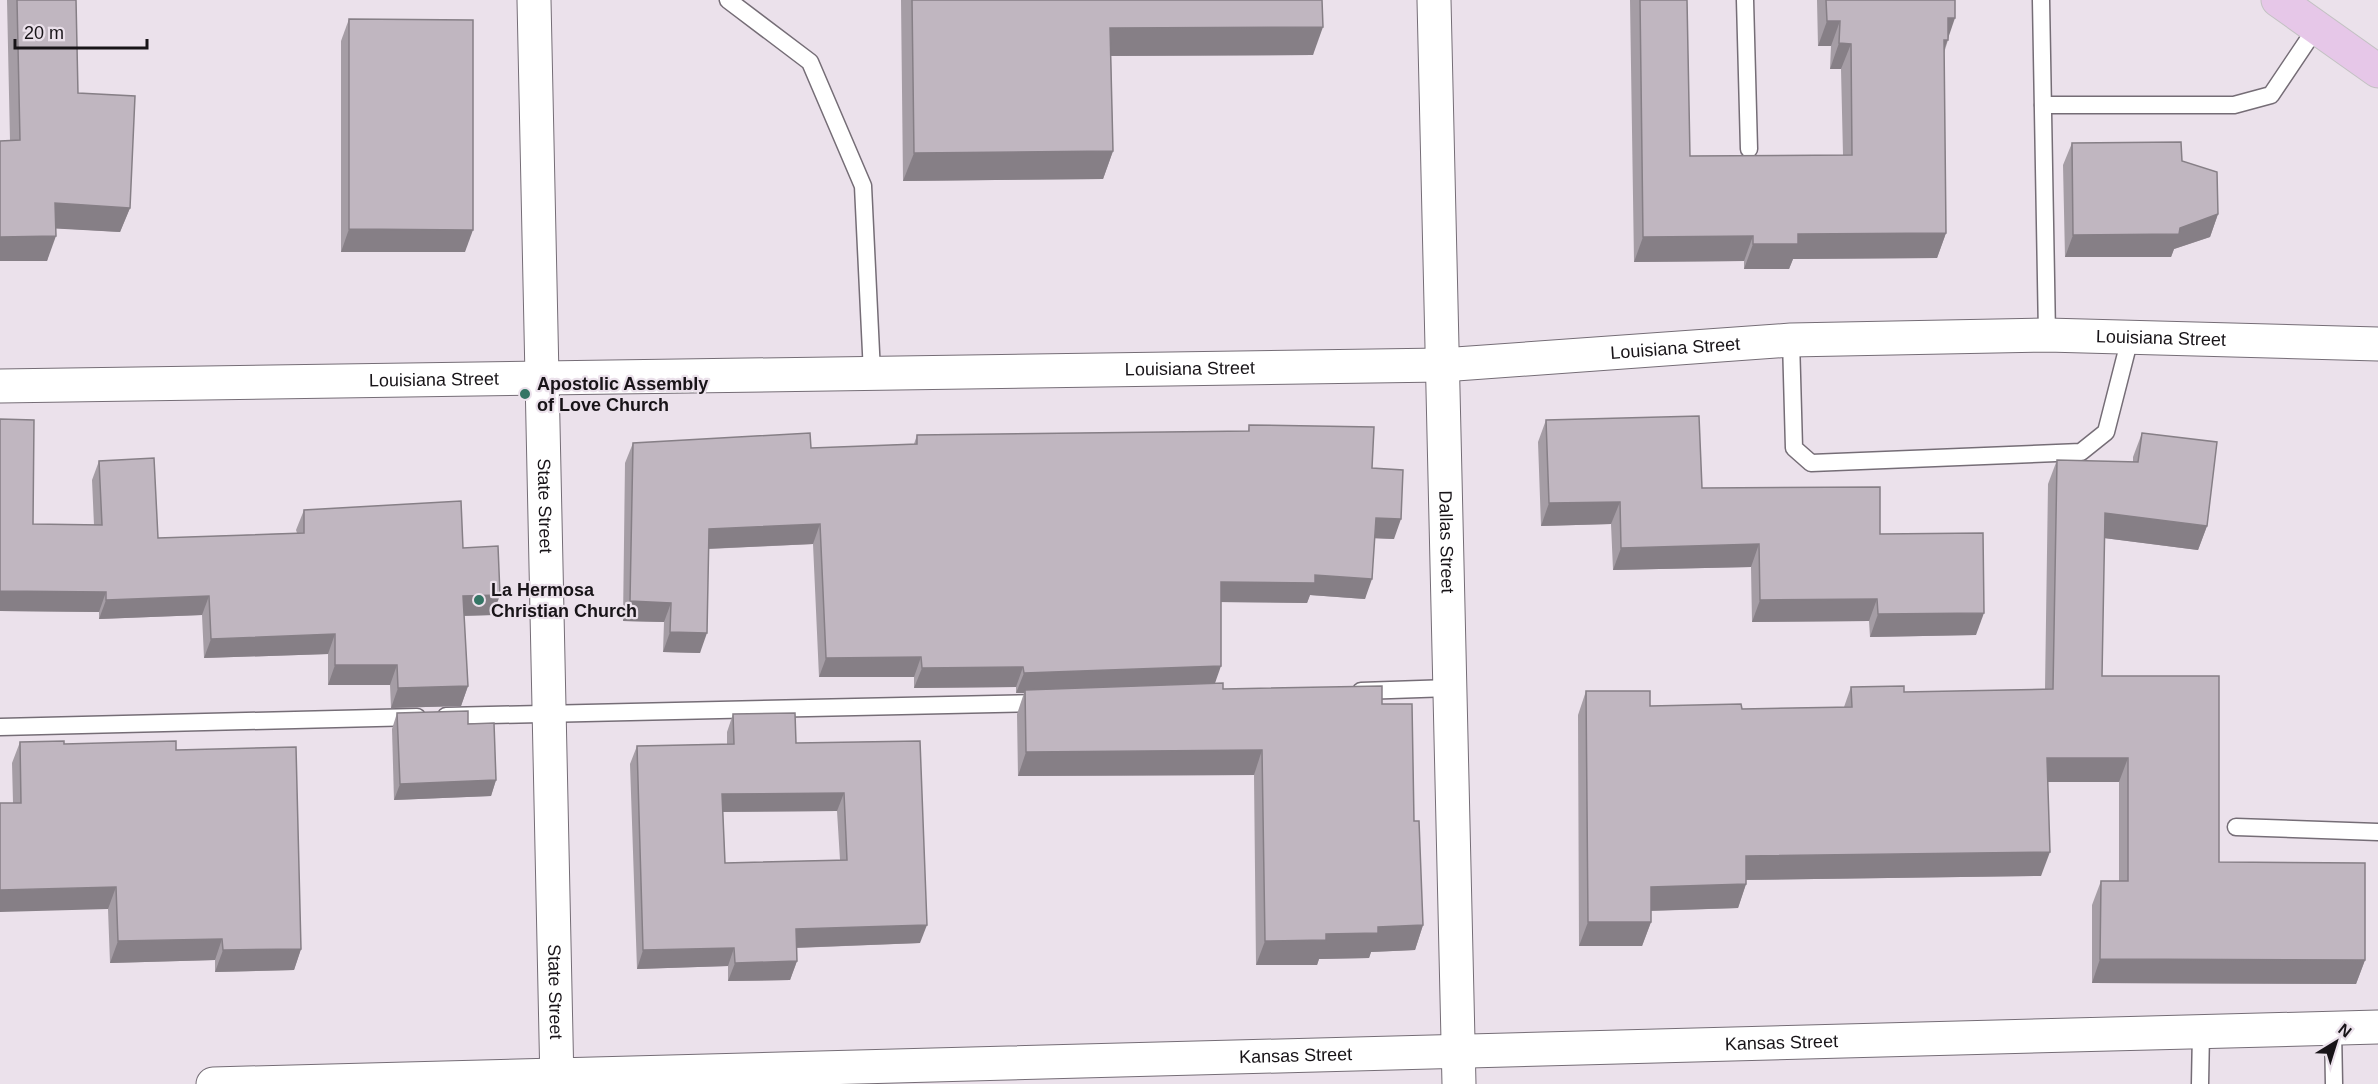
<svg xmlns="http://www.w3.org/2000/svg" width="2378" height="1084" font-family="Arial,sans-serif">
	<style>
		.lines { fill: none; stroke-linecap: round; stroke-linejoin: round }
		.service-casing { stroke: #756d76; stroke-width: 19 }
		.minor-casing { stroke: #756d76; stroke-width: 35 }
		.primary-casing { stroke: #c3c2c3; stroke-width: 35 }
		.service { stroke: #fff; stroke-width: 16 }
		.minor { stroke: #fff; stroke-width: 33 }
		.primary { stroke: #e6c7e8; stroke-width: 33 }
		.wall { fill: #a59da5; fill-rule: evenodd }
		.shaded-wall { fill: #867f86 }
		.building { fill: #c0b6c0; stroke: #867f86; stroke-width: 1.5; fill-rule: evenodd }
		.poi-dot { fill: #347565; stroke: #ebe1eb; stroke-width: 2 }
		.labels { text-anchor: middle; stroke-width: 4.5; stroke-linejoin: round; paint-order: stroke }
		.street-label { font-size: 18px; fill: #181418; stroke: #ebe1eb }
		.poi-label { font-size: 18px; font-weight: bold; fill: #181418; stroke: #ebe1eb; text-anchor: start }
	</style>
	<rect width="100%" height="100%" fill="#ebe1eb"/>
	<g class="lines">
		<g class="service-casing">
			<g id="service">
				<polyline points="728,0 810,62 863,186 872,373"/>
				<polyline points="1745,0 1749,149"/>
				<polyline points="2041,0 2047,335"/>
				<polyline points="2043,105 2234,105 2271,95 2316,28"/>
				<polyline points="1791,340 1794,448 1811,463 2081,452 2106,432 2130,338"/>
				<polyline points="1361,691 1450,688"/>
				<polyline points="446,716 1041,703"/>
				<polyline points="0,727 417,717"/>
				<polyline points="2236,827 2378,832"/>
				<polyline points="2333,1029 2334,1084"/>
				<polyline points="2200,1084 2201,1032"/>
			</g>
		</g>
		<g class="minor-casing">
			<g id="minor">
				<path id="s1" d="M534,0L557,1084"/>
				<path id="s2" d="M1434,0L1459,1084"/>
				<path id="s3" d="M0,386L1442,365L1791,340L2047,335L2378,344"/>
				<path id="s4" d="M213,1084L2378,1027"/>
			</g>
		</g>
		<g class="primary-casing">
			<polyline id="primary" points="2278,0 2378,71"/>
		</g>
		<use href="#service" class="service"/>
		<use href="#minor" class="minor"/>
		<use href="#primary" class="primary"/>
	</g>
	<g class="wall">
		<polygon points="7,0 76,0 78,93 130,208 120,232 56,228 47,261 0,261 0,141 10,141"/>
		<polygon points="901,0 1322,0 1313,55 1111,56 1113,151 1103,179 903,181"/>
		<polygon points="1630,0 1687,0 1690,156 1843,155 1841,69 1830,69 1831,46 1818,46 1817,0 1955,0 1948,40 1944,53 1946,233 1937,258 1793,259 1789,269 1744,269 1744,261 1634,262"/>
		<polygon points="349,19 465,252 341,252 341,41"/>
		<polygon points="2072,143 2182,161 2218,214 2210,237 2174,249 2171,257 2065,257 2063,165"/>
		<polygon points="0,420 33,524 94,525 92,480 99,461 158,538 297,533 296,530 304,510 463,548 493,615 464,616 468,686 461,706 391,708 390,685 328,685 328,654 204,658 202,615 99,619 99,612 0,611"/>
		<polygon points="1546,420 1702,488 1880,534 1976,635 1870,637 1869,621 1752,622 1751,567 1613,570 1611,524 1541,526 1538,442"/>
		<polygon points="1249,425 1372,468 1394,539 1375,538 1365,599 1310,595 1307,603 1221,602 1215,683 1223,689 1382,704 1414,821 1423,925 1415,950 1371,952 1369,958 1319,959 1317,965 1256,965 1254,775 1018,776 1017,714 1024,693 1016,693 1016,687 914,688 914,677 819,677 813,544 709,549 700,653 663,652 664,622 623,621 625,463 633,443 811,448 914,444 917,435 1248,431"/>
		<polygon points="2142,433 2207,526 2198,550 2104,538 2102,676 2219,862 2365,960 2356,984 2092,983 2092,905 2101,881 2119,881 2119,782 2048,782 2041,876 1746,880 1746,884 1738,908 1651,911 1651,922 1642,946 1579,946 1578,715 1586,691 1650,706 1742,709 1844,707 1851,687 1904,692 2045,689 2048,484 2057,460 2133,462 2133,457"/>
		<polygon points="397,713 468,724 496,780 491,796 394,800 392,729"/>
		<path d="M733,714L796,743L920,741V943L796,948L797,961L790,980L728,981V966L637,969L630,764L637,746L727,744V732ZM837,811L840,860L725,863L723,812Z"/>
		<polygon points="20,742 176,750 301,949 294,970 215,972 215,960 110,963 108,909 13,803 12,763"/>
	</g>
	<g class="shaded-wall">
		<polygon points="1948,18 1955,18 1939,65"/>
		<polygon points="1827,21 1840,21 1831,46 1818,46"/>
		<polygon points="1323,27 1313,55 1100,56 1110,28"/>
		<polygon points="1839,43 1851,44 1841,69 1830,69"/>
		<polygon points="1113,151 1103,179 903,181 914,153"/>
		<polygon points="55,203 130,208 120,232 46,228"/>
		<polygon points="2218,214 2210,237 2174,249 2171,257 2065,257 2073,235 2180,228"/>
		<polygon points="349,229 473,230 465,252 341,252"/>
		<polygon points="1946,233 1937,258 1793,259 1789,269 1744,269 1753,244 1798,234"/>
		<polygon points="56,236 47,261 0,261 0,237"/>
		<polygon points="1753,236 1744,261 1634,262 1643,237"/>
		<polygon points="1620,502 1611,524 1541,526 1549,503"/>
		<polygon points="2105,513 2207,526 2198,550 2096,537"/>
		<polygon points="1376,518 1401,519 1394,539 1368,538"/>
		<polygon points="820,524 813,544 702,549 709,529"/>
		<polygon points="1759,544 1751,567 1613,570 1621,548"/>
		<polygon points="1315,575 1372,579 1365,599 1310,595 1307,603 1214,602 1221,582"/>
		<polygon points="0,591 106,592 99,612 0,611"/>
		<polygon points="500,595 493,615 456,616 463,596"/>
		<polygon points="209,596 202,615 99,619 106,600"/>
		<polygon points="1877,599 1869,621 1752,622 1760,600"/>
		<polygon points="630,601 671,603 664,622 623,621"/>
		<polygon points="1984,613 1976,635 1870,637 1878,614"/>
		<polygon points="670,632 707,633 700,653 663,652"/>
		<polygon points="335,634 328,654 204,658 211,639"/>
		<polygon points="921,657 914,677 819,677 826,658"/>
		<polygon points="335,665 397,665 390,685 328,685"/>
		<polygon points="1221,666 1214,686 1025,690 1024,693 1016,693 1024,673"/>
		<polygon points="1023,667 1016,687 914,688 922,668"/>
		<polygon points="468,686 461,706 391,708 398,688"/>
		<polygon points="1262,750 1254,775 1018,776 1026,752"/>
		<polygon points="2047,758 2128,758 2119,782 2039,782"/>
		<polygon points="496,780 491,796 394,800 400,784"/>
		<polygon points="844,793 837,811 716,812 722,794"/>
		<polygon points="2050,852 2041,876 1737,880 1746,856"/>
		<polygon points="1746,884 1738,908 1642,911 1651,887"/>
		<polygon points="116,887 108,909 0,912 0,890"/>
		<polygon points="1588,922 1651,922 1642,946 1579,946"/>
		<polygon points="927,925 920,943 789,948 796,929"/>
		<polygon points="1423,925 1415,950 1371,952 1369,958 1319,959 1317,965 1256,965 1265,941 1326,934 1378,927"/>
		<polygon points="222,939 215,960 110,963 118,941"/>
		<polygon points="734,948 728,966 637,969 643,950"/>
		<polygon points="301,949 294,970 215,972 223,950"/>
		<polygon points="2100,959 2365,960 2356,984 2092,983"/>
		<polygon points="797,961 790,980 728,981 735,963"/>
	</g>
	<g class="building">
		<polygon points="17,0 76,0 78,93 135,96 130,208 55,203 56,236 0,237 0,141 20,140"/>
		<polygon points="912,0 1322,0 1323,27 1110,28 1113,151 914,153"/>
		<polygon points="1640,0 1687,0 1690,156 1852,155 1851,44 1839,43 1840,21 1827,21 1826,0 1955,0 1955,18 1948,18 1948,40 1944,40 1946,233 1798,234 1798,244 1753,244 1753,236 1643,237"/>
		<polygon points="349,19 473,20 473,230 349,229"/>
		<polygon points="2181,142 2182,161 2217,172 2218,214 2180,228 2179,234 2073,235 2072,143"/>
		<polygon points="1699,416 1702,488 1880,487 1880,534 1983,533 1984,613 1878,614 1877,599 1760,600 1759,544 1621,548 1620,502 1549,503 1546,420"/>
		<polygon points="0,419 34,420 33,524 102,525 99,461 154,458 158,538 304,533 304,510 461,501 463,548 498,546 500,595 463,596 468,686 398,688 397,665 335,665 335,634 211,639 209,596 106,600 106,592 0,591"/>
		<polygon points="1249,425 1374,427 1372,468 1403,470 1401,519 1376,518 1372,579 1315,575 1315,583 1221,582 1221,666 1024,673 1023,667 922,668 921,657 826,658 820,524 709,529 707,633 670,632 671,603 630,601 633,443 810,433 811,448 917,444 917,435 1249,431"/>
		<polygon points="2142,433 2217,442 2207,526 2105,513 2102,676 2219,676 2219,862 2365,863 2365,960 2100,959 2101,881 2128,881 2128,758 2047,758 2050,852 1746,856 1746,884 1651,887 1651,922 1588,922 1586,691 1650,691 1650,706 1741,704 1742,709 1852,707 1851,687 1904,686 1904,692 2053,689 2057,460 2138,462"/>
		<polygon points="1223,683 1223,689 1382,686 1382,704 1412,704 1414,821 1419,821 1423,925 1378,927 1378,933 1326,934 1326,940 1265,941 1262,750 1026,752 1025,690"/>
		<polygon points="468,711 468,724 494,723 496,780 400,784 397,713"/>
		<path d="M795,713L796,743L920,741L927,925L796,929L797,961L735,963L734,948L643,950L637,746L734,744L733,714ZM844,793L847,860L725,863L722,794Z"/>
		<polygon points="64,741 64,744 176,741 176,750 296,747 301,949 223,950 222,939 118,941 116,887 0,890 0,803 21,803 20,742"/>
	</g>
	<g class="poi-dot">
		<circle cx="525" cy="394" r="6"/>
		<circle cx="479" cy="600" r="6"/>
	</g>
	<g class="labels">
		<g class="street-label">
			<text dy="6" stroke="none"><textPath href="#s3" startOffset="2162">Louisiana Street</textPath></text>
			<text dy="6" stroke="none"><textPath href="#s3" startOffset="1676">Louisiana Street</textPath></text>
			<text dy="6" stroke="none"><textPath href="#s3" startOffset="1190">Louisiana Street</textPath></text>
			<text dy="6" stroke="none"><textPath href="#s3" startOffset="434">Louisiana Street</textPath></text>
			<text dy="6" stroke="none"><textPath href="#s1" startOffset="506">State Street</textPath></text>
			<text dy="6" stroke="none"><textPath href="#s2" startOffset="542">Dallas Street</textPath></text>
			<text dy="6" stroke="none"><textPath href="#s1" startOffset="992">State Street</textPath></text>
			<text dy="6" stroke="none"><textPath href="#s4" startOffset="1569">Kansas Street</textPath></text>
			<text dy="6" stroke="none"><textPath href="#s4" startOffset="1083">Kansas Street</textPath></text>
		</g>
		<g class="poi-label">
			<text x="537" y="390">Apostolic Assembly<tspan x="537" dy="21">of Love Church</tspan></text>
			<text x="491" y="596">La Hermosa<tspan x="491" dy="21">Christian Church</tspan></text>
		</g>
	</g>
	<g transform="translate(2336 1042) rotate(38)" stroke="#ebe1eb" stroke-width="4.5" paint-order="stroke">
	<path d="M0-4.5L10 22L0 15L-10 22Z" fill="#181418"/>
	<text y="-9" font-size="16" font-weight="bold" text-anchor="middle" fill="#181418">N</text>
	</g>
	<path d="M15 39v9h132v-9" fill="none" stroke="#181418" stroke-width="3"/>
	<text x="24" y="39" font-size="18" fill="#181418" stroke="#ebe1eb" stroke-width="4.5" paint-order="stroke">20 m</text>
</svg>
